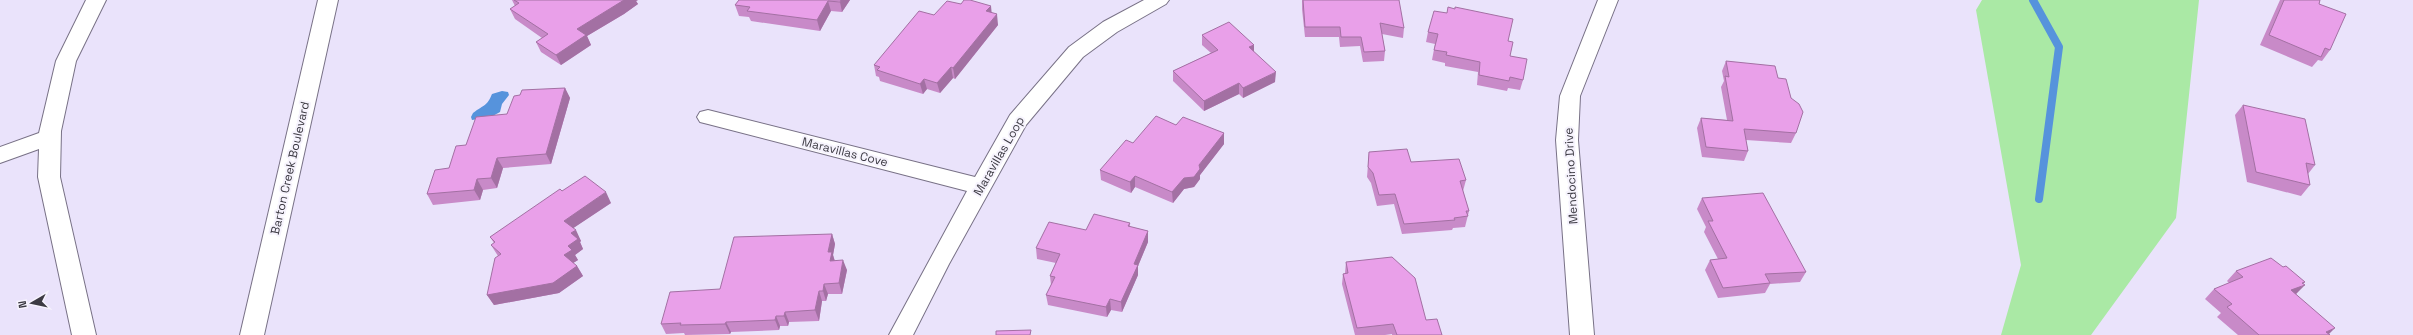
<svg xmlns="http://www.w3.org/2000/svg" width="2413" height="335" font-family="'Space Grotesk',sans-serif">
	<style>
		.green { fill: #aae9a5 }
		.water { fill: #5693dc }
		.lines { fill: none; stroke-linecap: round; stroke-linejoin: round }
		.stream { stroke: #5693dc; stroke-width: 8 }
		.minor-casing { stroke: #787186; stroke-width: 2 }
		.minor { fill: #fff; fill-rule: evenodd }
		.wall { fill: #c88ac8 }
		.shaded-wall { fill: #a370a3 }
		.building { fill: #e9a0e9; stroke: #a370a3 }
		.labels { text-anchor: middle; stroke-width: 4; stroke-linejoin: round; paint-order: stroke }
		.street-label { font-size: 12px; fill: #3c3a43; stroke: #f6f3fd }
	</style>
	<rect width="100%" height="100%" fill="#eae3fb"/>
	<polygon class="green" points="1982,0 2199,0 2176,218 2091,335 2001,335 2021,265 1976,10"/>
	<path class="water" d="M502,91L508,92L509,95L502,104L500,112L491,117L472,120L471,117L473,113C485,104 487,106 492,94Z"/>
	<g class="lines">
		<polyline class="stream" points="2033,0 2059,47 2039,199"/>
		<g class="minor-casing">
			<g id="minor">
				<polygon points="86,0 106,0 76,61 61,131 60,177 96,335 72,335 38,177 39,149 0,163 0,147 39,133 56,61"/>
				<polygon points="318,0 338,0 264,335 240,335"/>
				<polygon points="1144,0 1169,0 1166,4 1117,32 1083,57 1026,125 949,264 913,335 889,335 967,191 708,124 700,122 697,117 700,112 708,110 975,177 1010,115 1069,47 1103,22"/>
				<polygon points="1598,0 1618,0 1580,96 1578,140 1594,335 1570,335 1556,140 1560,96"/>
			</g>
		</g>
		<use href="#minor" class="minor"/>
	</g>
	<g class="wall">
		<polygon points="512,0 638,0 636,1 638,4 624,14 587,36 591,45 561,65 541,52 536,42 542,38 515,19 510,9 515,6"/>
		<polygon points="739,0 850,0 842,12 831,11 820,31 751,21 749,17 739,16 735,5"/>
		<polygon points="1302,0 1404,28 1403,38 1382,34 1385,51 1384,61 1363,62 1360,46 1340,47 1339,37 1305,37 1302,9"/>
		<polygon points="2280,0 2320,0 2319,4 2330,50 2322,61 2318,60 2312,67 2260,45"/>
		<polygon points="992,13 998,25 955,79 953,78 940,93 927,89 923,94 880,81 879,77 876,76 874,65 934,15"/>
		<polygon points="1428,32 1508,41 1510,56 1523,80 1520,90 1508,88 1507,91 1477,85 1478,72 1445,66 1445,63 1432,60 1435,44 1426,42"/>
		<polygon points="1202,35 1254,45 1254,52 1275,82 1243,98 1239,94 1204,111 1173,81 1173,71 1211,53 1202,45"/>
		<polygon points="1726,61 1778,78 1796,133 1791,143 1746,140 1748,151 1744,161 1702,157 1697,128 1701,118 1727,120 1721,87 1724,81 1722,71"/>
		<polygon points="565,88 570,98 551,164 503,168 497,188 483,190 480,200 433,205 427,194 449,168 466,145 507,114 520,95"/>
		<polygon points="2243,105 2315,165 2308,174 2310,185 2301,196 2247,182 2235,115"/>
		<polygon points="1176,125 1224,133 1224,144 1200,175 1200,179 1194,187 1184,189 1173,203 1135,187 1131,193 1101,180 1100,170 1133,143"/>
		<polygon points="1369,152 1411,162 1466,180 1463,191 1469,211 1465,227 1453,228 1452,230 1402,234 1394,204 1377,206 1371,183 1367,177"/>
		<polygon points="562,191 611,203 573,228 581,241 580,242 583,249 575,255 578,260 573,263 577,266 583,276 559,293 494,305 487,295 498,256 491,245 494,243 490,237"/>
		<polygon points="1702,198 1806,272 1800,282 1770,284 1765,293 1718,298 1705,270 1710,260 1718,259 1704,232 1706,227 1697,209"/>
		<polygon points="1130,223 1130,227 1148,231 1148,242 1138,266 1138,275 1122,312 1111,310 1107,317 1048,305 1046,295 1051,285 1050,276 1056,263 1037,259 1036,248 1086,230"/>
		<polygon points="832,234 835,244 833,255 835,261 847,270 842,294 828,294 826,301 822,301 819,321 789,322 788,326 780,326 779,330 731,332 730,334 685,335 684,333 666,334 661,324"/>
		<polygon points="1346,262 1426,320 1442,335 1392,335 1392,334 1385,335 1355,335 1342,284 1343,274 1345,273"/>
		<polygon points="2236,271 2303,284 2296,294 2330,335 2238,335 2217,317 2221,313 2205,299 2214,289 2229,283 2227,281"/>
	</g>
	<g class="shaded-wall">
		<polygon points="624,0 638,0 636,1 638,4 624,14 587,36 591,45 561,65 556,55 577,29"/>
		<polygon points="841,0 850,0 842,12 840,2"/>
		<polygon points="828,1 831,11 820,31 817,20"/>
		<polygon points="991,6 992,16 986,11"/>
		<polygon points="997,14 998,25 955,79 953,68"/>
		<polygon points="1254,45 1254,55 1249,47"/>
		<polygon points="951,67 953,78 940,93 937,83"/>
		<polygon points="1276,72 1275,82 1243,98 1243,88"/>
		<polygon points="924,79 927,89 923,94 920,84"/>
		<polygon points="1239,83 1239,94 1204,111 1204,101"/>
		<polygon points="565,88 570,98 551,164 546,154"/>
		<polygon points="1224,133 1224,144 1200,175 1200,179 1194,187 1184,189 1173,203 1172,192 1184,178 1199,165"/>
		<polygon points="497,158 503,168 497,188 491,178"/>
		<polygon points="1135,176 1135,187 1131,193 1130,182"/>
		<polygon points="477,179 483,190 480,200 474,190"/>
		<polygon points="606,192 611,203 569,231 564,221"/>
		<polygon points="576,230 581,241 580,242 583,249 575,255 578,260 570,265 564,255 571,233"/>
		<polygon points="1148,231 1148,242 1138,266 1138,275 1122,312 1121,302 1134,264"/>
		<polygon points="832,234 835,244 833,255 835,262 830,261 828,252"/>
		<polygon points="843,260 847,270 842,294 839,283"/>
		<polygon points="577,266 583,276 559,293 494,305 487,295"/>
		<polygon points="2305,282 2300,287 2305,285 2295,295 2291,290"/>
		<polygon points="824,284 828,294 826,301 823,291"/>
		<polygon points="819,291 822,301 819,321 815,310"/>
		<polygon points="1110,299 1111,310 1107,317 1106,307"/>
		<polygon points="785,312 789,322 788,326 784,316"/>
		<polygon points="776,316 780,326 779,330 775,320"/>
		<polygon points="726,322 731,332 730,334 725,324"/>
		<polygon points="2335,328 2328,335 2326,332"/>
	</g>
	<g class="building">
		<polygon points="514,0 624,0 577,29 586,35 556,55 536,42 548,34 510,9 519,3"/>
		<polygon points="739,0 841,0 840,2 828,1 817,20 747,11 750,7 735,5"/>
		<polygon points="964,0 970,0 991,6 986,11 997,14 953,68 951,67 937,83 924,79 920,84 877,70 880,67 874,65 919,11 934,15 947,1 961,4"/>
		<polygon points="1303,0 1399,0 1404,28 1380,23 1385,51 1364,52 1361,37 1341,37 1340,27 1305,27"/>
		<polygon points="2284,0 2320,0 2319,4 2346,14 2330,50 2325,48 2321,57 2269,35"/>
		<polygon points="1448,7 1455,9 1455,7 1513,19 1508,41 1513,42 1510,56 1527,59 1523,80 1510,77 1509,81 1479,75 1480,62 1446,55 1447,52 1434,50 1438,34 1428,32 1434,11 1447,13"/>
		<polygon points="1229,22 1254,45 1249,47 1276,72 1243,88 1239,83 1204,101 1173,71 1218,50 1202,35"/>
		<polygon points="1726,61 1775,66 1778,78 1786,79 1791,98 1799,104 1803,112 1796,133 1744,129 1748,151 1706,147 1701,118 1733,121 1725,76 1729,77"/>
		<polygon points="565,88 546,154 497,158 491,178 477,179 474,190 427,194 435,170 449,168 456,146 466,145 476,117 507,114 514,96 520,95 522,90"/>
		<polygon points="2243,105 2305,119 2315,165 2306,163 2310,185 2256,172"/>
		<polygon points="1156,116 1176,125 1183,117 1224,133 1199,165 1200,169 1194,177 1184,178 1172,192 1135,176 1130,182 1100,170 1126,140 1133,143"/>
		<polygon points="1407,149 1411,162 1459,159 1466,180 1460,181 1469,211 1466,211 1468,216 1454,218 1455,220 1404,224 1395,194 1379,195 1373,173 1368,167 1369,152"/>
		<polygon points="585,176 606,192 564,221 576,230 571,233 578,239 568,246 572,250 564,255 577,266 553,283 487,295 495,258 501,254 491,245 495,242 490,237 560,189 562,191"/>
		<polygon points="1763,193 1806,272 1765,274 1770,283 1723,288 1710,260 1727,258 1708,221 1713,221 1702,198"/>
		<polygon points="1094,214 1130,223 1128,226 1148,231 1134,264 1138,265 1121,302 1110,299 1106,307 1046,295 1055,277 1050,276 1060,254 1036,248 1049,222 1086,230"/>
		<polygon points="832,234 828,252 832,252 830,261 843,260 839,283 824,284 823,291 819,291 815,310 785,312 784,316 776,316 775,320 726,322 725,324 680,325 681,323 661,324 670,292 720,289 734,237"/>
		<polygon points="1392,257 1415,278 1426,320 1437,319 1442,335 1397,335 1393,324 1357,328 1343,274 1348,273 1346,262"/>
		<polygon points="2271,258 2283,267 2286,266 2305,282 2302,283 2305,285 2291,290 2335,328 2326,332 2330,335 2259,335 2227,307 2232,304 2214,289 2243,277 2236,271"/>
		<polygon points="1031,330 1030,335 996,335 996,331"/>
	</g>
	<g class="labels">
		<g class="street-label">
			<text transform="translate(845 152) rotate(14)" y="4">Maravillas Cove</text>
			<text transform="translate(999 156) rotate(-60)" y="4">Maravillas Loop</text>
			<text transform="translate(290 168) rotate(-77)" y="4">Barton Creek Boulevard</text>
			<text transform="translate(1571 176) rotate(-93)" y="4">Mendocino Drive</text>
		</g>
	</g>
	<g transform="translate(32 303) rotate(261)" stroke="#f6f3fd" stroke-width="3" paint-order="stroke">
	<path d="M0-3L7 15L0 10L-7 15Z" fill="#3c3a43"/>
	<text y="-6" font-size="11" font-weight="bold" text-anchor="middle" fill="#3c3a43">N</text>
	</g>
</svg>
